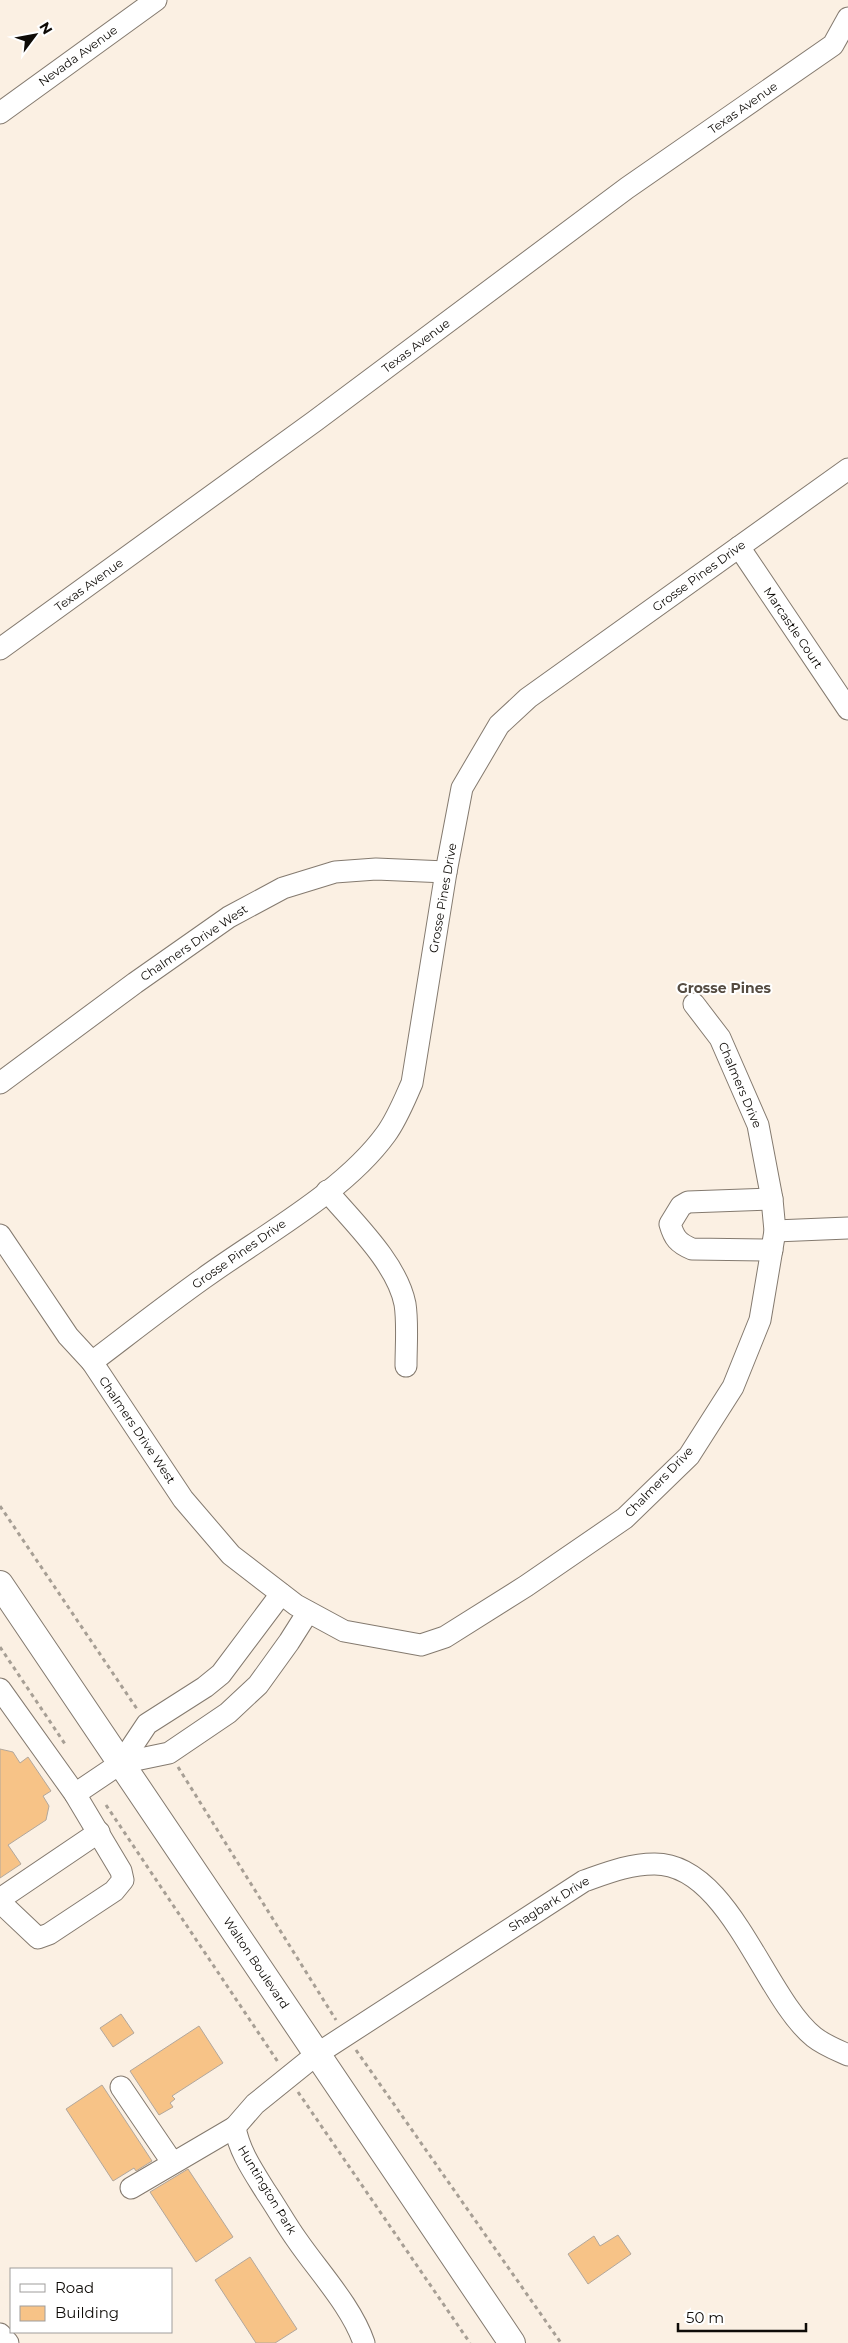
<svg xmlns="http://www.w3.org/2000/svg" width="848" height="2343" font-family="Montserrat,sans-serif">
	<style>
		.building { fill: #f7c387; stroke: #b2a79c }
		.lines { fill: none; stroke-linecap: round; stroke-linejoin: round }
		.minor-casing { stroke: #847a6f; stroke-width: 23 }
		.major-casing { stroke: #847a6f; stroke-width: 28 }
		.path { stroke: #a79f95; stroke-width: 3; stroke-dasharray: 4 4; stroke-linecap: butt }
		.minor { stroke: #fff; stroke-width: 21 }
		.major { stroke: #fff; stroke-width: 26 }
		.labels { text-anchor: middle; stroke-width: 4; stroke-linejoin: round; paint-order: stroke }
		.street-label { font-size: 12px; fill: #0e0b07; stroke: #fff }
		.neighbourhood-label { font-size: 14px; font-weight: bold; fill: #544b41; stroke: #fff }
	</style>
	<rect width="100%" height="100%" fill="#fbf0e3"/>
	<g class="building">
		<polygon points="0,1749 13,1752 20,1763 28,1757 51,1791 43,1796 49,1806 46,1820 8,1845 21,1864 0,1878"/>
		<polygon points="121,2014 134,2033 113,2047 100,2028"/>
		<polygon points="199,2026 223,2063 172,2096 175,2099 170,2103 173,2107 159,2115 130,2071"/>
		<polygon points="102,2085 152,2161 136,2171 134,2168 113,2181 66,2109"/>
		<polygon points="188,2169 233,2237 196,2262 150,2192"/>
		<polygon points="618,2235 631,2254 588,2284 568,2254 594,2236 600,2246"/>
		<polygon points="250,2257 297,2329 275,2343 256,2343 215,2280"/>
	</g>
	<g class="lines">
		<g class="minor-casing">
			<g id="minor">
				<polyline points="0,113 156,0"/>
				<polyline points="739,547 848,709"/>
				<polyline points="0,649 315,421 627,188 833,45 848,18"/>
				<polyline points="0,1083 135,983 229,917 283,888 335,872 376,869 446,872"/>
				<path d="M327,1191C353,1222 397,1263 405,1304C408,1323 406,1346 406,1366"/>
				<polyline points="775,1231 848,1228"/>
				<polyline points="0,1235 68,1336 92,1362 183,1499 231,1555 296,1605 344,1631 421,1645 445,1637 526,1586 625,1518 689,1456 733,1387 760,1320 775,1231 772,1199 758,1125 720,1038 694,1004"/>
				<path d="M772,1250L692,1249C678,1243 674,1238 670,1224L681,1206L688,1202L772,1199"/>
				<path d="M92,1362C129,1334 166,1305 204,1278C262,1236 344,1192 386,1134C397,1119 404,1101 412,1083L446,872L462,788L499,725L528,698L848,469"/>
				<polyline points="0,1689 75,1794 121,1871 123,1880 114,1891 49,1934 38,1938 0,1902"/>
				<polyline points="121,1763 169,1753 228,1713 258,1685 289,1642 308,1612"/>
				<polyline points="75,1794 121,1763 147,1724 205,1687 221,1674 281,1594"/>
				<polyline points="0,1899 99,1832"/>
				<polyline points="121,2087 172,2162"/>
				<polyline points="131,2188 235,2127"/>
				<polyline points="0,2334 8,2343"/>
				<path d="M364,2343C352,2307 319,2272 297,2240C286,2225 277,2208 266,2192C253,2171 239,2151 235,2127L255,2104L317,2054L584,1881C607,1873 629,1864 654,1864C729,1863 764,1997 814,2037C824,2045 837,2050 848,2055"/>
			</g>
		</g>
		<g class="major-casing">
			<polyline id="major" points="0,1584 512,2343"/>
		</g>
		<g class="path">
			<polyline points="0,1506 137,1709"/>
			<polyline points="0,1647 65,1744"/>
			<polyline points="178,1767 336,2020"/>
			<polyline points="106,1805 278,2062"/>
			<polyline points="356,2050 561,2343"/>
			<polyline points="298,2092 470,2343"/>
		</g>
		<use href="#minor" class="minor"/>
		<use href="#major" class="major"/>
	</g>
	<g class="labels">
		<g class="street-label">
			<text transform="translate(78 56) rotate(-36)" y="4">Nevada Avenue</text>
			<text transform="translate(743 108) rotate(-35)" y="4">Texas Avenue</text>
			<text transform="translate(416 346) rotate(-37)" y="4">Texas Avenue</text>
			<text transform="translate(699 576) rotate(-36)" y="4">Grosse Pines Drive</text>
			<text transform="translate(89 585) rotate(-36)" y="4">Texas Avenue</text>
			<text transform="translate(793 628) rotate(56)" y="4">Marcastle Court</text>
			<text transform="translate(443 898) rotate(-80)" y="4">Grosse Pines Drive</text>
			<text transform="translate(194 943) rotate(-34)" y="4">Chalmers Drive West</text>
			<text transform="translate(740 1085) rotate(67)" y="4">Chalmers Drive</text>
			<text transform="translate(239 1254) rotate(-35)" y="4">Grosse Pines Drive</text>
			<text transform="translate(137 1430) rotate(56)" y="4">Chalmers Drive West</text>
			<text transform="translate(659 1482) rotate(-46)" y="4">Chalmers Drive</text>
			<text transform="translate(549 1904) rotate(-32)" y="4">Shagbark Drive</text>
			<text transform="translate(256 1963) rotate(56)" y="4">Walton Boulevard</text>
			<text transform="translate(267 2190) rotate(59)" y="4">Huntington Park</text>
		</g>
		<g class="neighbourhood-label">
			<text x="724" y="993">Grosse Pines</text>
		</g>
	</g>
	<rect x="10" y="2268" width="162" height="65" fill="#ffffff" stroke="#9f9d9c"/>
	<rect x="20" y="2284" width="25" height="8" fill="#ffffff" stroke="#9f9d9c"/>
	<text x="55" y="2293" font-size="15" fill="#0e0b07">Road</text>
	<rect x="20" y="2306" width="25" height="15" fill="#f7c387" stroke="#9f9d9c"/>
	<text x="55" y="2318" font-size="15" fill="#0e0b07">Building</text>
	<g transform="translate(35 35) rotate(58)" stroke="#ffffff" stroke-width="4" paint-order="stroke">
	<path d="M0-4L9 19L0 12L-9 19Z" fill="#0e0b07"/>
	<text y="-8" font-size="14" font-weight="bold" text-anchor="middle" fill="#0e0b07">N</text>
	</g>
	<path d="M678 2323v8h128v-8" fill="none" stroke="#0e0b07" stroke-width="2.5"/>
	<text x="686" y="2323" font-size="15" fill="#0e0b07" stroke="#ffffff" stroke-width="4" paint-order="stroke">50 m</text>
</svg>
